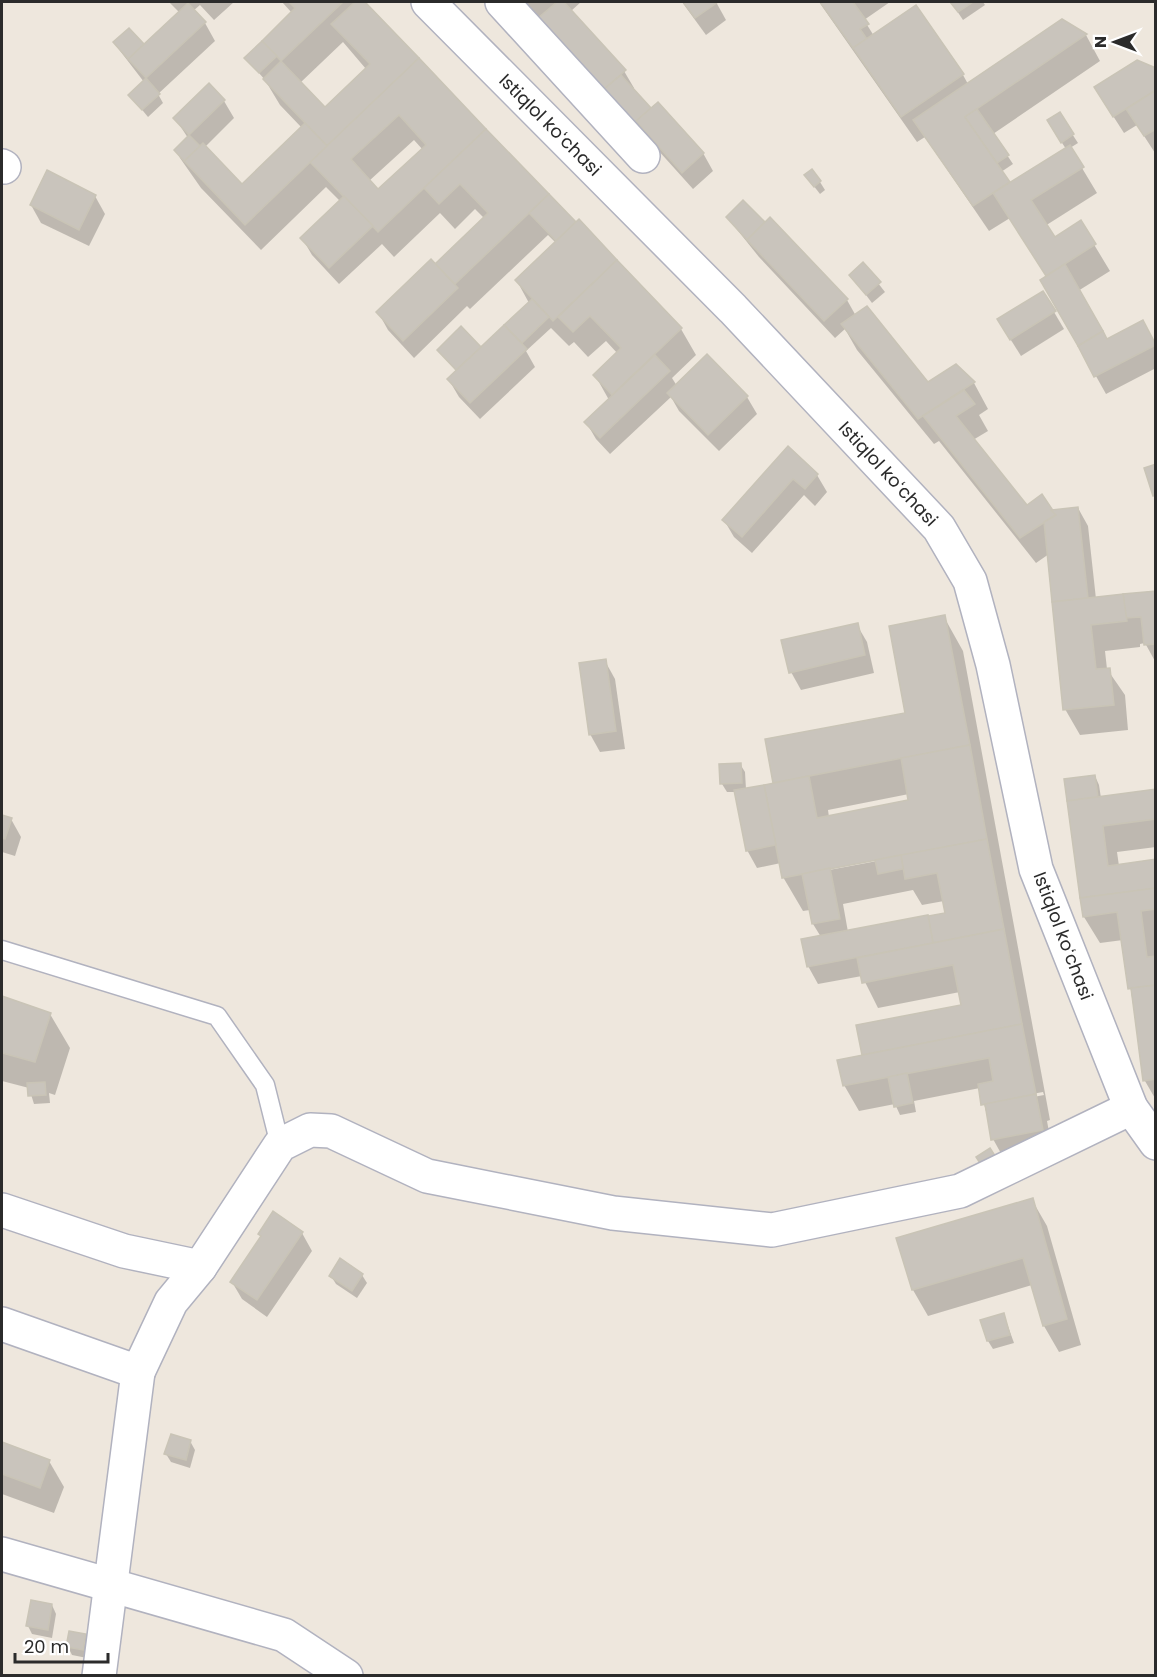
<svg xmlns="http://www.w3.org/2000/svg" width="1157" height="1677" font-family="Poppins,sans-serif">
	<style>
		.shadow { fill: #0003; fill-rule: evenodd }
		.building { fill: #c9c4bc; stroke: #c9c4b6; stroke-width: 1.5; fill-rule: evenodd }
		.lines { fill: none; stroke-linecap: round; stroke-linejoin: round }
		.service-casing { stroke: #b1b2bf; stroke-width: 21 }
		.minor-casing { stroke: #b1b2bf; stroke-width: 36 }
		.service { stroke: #fff; stroke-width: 18 }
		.minor { stroke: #fff; stroke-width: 33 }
		.labels { text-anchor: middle; stroke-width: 4.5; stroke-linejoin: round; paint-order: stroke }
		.street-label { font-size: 18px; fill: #2b2b2b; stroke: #fff }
	</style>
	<rect width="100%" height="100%" fill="#eee7dd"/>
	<g class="shadow">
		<polygon points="169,2 234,2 214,20 200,5 193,11 205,23 215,41 158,94 163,103 148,117 130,95 144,82 114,43 129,30 144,46 180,13"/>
		<path d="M282,2H363L576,224L579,221L681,329L696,355L672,378L677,386L747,397L757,414L719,451L679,411L671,397L610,454L596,439L586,422L609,400L595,375L618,354L606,341L588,357L574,342L569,346L551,328L526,351L535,367L480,419L459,397L449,380L457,372L439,350L481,349L529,303L517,281L556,243L548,235L470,309L467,306L414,358L388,330L378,312L435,266L485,219L475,209L455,229L440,213L394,257L382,244L339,284L312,255L302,238L340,201L326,187L261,250L201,188L180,158L176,150L188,138L175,118L224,101L234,118L205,147L242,186L302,128L280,105L265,80L246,58L292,13ZM343,42L366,69L325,109L300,83ZM414,140L423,150L378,191L369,181Z"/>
		<polygon points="509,2 581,2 571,11 624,71 634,88 633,90 651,110 703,153 713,171 693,189 648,139 642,129 639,131"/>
		<polygon points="682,2 716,2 726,20 706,35"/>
		<polygon points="819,2 890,2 864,20 874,36 963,75 968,84 1062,21 1086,35 1100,61 993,134 1013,164 1001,172 1010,184 1066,149 1053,129 1059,114 1078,143 1070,148 1097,193 1045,226 1054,239 1081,223 1110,271 1078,291 1106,341 1156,345 1156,368 1106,394 1042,280 1047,277 1010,218 989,231 925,137 917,142"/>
		<polygon points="951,2 983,2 985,5 963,20"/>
		<polygon points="1156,70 1156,153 1155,153 1137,125 1124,133 1106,105"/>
		<polygon points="806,176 820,182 825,190 820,194"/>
		<polygon points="95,196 105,214 89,246 41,223 31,205"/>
		<polygon points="743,202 847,300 856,316 927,384 955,366 974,383 988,409 979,415 988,431 973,440 1027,507 1051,511 1078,508 1088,526 1096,599 1156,593 1156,663 1145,643 1140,644 1140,647 1105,651 1107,669 1125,695 1128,730 1080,735 1065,709 1049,554 1036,563 939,441 934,444 857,350 845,329 835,338 759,257 727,217"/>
		<polygon points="863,264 885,292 872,303 851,275"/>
		<polygon points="1054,312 1064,329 1021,356 1009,337"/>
		<polygon points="788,449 817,475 827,492 815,506 804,495 752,553 734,537 724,520"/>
		<path d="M944,617L963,651L1050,1120L1047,1121L1052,1148L1003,1157L993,1139L980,1088L914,1101L916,1112L900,1115L895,1104L859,1111L844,1085L864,1056L858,1026L963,1006L960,992L878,1008L862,976L818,984L808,966L821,937L813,924L810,910L803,911L783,877L781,863L757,868L747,850L736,792H727L722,784L740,764L745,772L746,789L775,784L767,741L907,714ZM909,794L910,801L829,817L828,810ZM877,858V861L829,870V867ZM913,890L922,905L944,901L946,914L848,932L843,904ZM1043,1092L1044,1095L1006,1102V1099Z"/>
		<polygon points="857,625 867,642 874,673 801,690 791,672"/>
		<polygon points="605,661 615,679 625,749 600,752 590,734"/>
		<polygon points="1095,776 1099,785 1101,798 1156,790 1156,847 1117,852 1119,866 1156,861 1156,1100 1145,1081 1123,940 1100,943 1084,917"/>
		<polygon points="2,817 11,819 21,837 15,856 2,852"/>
		<polygon points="2,998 50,1014 70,1048 55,1095 49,1093 50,1103 34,1104 29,1088 2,1081"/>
		<polygon points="1032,1200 1047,1226 1081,1345 1059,1352 1044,1326 1032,1285 928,1316 913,1290"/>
		<polygon points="302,1233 312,1251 267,1317 242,1299 232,1282 262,1238 259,1234"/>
		<polygon points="362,1275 367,1283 357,1298 336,1284 331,1276"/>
		<polygon points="1004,1315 1014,1343 993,1349 988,1341"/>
		<polygon points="190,1441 195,1450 190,1468 171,1462 166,1454"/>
		<polygon points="2,1444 49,1461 64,1487 54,1513 2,1494"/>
		<polygon points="52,1605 56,1614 52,1638 32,1634 28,1626"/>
		<polygon points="85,1636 90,1644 87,1658 72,1655 68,1647"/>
	</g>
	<g class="building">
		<polygon points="289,2 343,2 281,61 262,41 295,8"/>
		<polygon points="355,2 365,2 419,58 327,146 263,79 281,61 325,107 370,64 331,24"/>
		<polygon points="557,2 564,2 626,70 603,90 538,18"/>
		<polygon points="683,2 718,2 695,18"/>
		<polygon points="820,2 853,2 869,24 860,29 867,39 853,48"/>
		<polygon points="950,2 973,2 958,12"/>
		<polygon points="188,3 206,22 146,78 128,59"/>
		<polygon points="916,5 964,74 901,117 853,48"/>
		<polygon points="1062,19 1087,34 965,117 1010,182 973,206 913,120"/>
		<polygon points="129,28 144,44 128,59 113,42"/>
		<polygon points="262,41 277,56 259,73 244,58"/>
		<path d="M419,58L486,129L378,232L310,162ZM399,115L426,145L378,189L351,159Z"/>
		<polygon points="1137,60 1156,68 1156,90 1113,117 1094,87"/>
		<polygon points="621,75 651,108 633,124 603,90"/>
		<polygon points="146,78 160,94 142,110 128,95"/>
		<polygon points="209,83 225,100 189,135 173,118"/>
		<polygon points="1156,90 1156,129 1144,136 1126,109"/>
		<polygon points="658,102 704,153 682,173 636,121"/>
		<polygon points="977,109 1009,155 997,163 965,117"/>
		<polygon points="1060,112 1074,134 1061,143 1047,120"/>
		<polygon points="305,123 327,146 245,225 184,161 203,143 242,184"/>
		<polygon points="486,129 549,194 455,284 435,264 488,213 460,184 439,204 424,188"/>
		<polygon points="189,135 200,146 184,161 174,150"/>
		<polygon points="1070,145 1084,167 1031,200 1055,237 1081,220 1096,244 1046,276 993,193"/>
		<polygon points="812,169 821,181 814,187 804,175"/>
		<polygon points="47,170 96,195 79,230 30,205"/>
		<polygon points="549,194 576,222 556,241 529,213"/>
		<polygon points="344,196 373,226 329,268 300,238"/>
		<polygon points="743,200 765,222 747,240 726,217"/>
		<polygon points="770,217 848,299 824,321 747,240"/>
		<polygon points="579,219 617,260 553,321 515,280"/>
		<polygon points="431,259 458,288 403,341 376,312"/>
		<polygon points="617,260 682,328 612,395 593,375 621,348 590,316 573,332 558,317"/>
		<polygon points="863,262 881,282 866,295 849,275"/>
		<polygon points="1065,264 1103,331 1078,346 1040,280"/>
		<polygon points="1043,291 1056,311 1010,340 997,319"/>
		<polygon points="532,299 549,317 522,343 504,325"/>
		<polygon points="867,306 928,382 956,364 975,382 918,419 841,324"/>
		<polygon points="1143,320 1156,345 1094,377 1078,346 1103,331 1107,339"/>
		<polygon points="504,325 527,349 470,403 447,379"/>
		<polygon points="461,326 481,347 456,370 437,350"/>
		<polygon points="707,354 748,396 708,435 667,393"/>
		<polygon points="655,355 670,371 600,438 584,422"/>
		<polygon points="964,390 975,404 956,416 1027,505 1042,494 1056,515 1020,538 923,416"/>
		<polygon points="788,446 818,474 805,489 793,479 742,537 722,520"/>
		<polygon points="1156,464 1156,495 1153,496 1144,468"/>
		<polygon points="1078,507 1088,598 1052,602 1044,522 1056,515 1051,510"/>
		<polygon points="1156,591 1156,644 1144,645 1141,617 1126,618 1123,594"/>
		<polygon points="1123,594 1127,621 1091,625 1096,669 1110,668 1114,705 1063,710 1052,602"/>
		<polygon points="945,615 970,745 773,783 765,739 905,713 889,626"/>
		<polygon points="858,623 865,655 789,673 781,640"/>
		<polygon points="606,659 616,731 589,735 579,663"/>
		<polygon points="970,745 987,839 782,878 764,785 809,776 817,818 908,800 901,758"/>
		<polygon points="741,763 742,783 720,784 719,764"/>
		<polygon points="1095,775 1098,797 1067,801 1064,779"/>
		<polygon points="764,785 776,845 746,851 734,790"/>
		<polygon points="1156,789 1156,819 1103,826 1108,866 1156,859 1156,888 1080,898 1067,801"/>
		<polygon points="2,815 12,818 5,839 2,838"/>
		<polygon points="987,839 1004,929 933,943 928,916 945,913 937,873 905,879 901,855"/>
		<polygon points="901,855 903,869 878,874 875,860"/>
		<polygon points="830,868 840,919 812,924 802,874"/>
		<polygon points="1156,888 1156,909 1141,911 1147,957 1156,956 1156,985 1128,989 1117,912 1083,917 1080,898"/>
		<polygon points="928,915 933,943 807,967 801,939"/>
		<polygon points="1004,929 1022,1024 862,1055 856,1025 961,1005 953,965 862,983 857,958"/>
		<polygon points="1156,985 1156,1079 1143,1081 1131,988"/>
		<polygon points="2,996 51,1013 35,1062 2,1053"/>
		<polygon points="1022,1024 1036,1094 981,1105 978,1084 993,1081 989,1058 843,1086 837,1060"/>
		<polygon points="907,1073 913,1103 894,1107 888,1077"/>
		<polygon points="45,1082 46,1095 28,1096 27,1083"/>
		<polygon points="1036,1094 1043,1130 991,1140 985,1104"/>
		<polygon points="990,1148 999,1162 985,1171 976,1157"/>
		<polygon points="1033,1198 1067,1319 1043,1326 1023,1258 912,1290 896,1238"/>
		<polygon points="273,1211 303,1232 257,1300 230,1282 261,1236 258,1234"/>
		<polygon points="340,1258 363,1274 352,1291 329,1276"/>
		<polygon points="1004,1313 1010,1335 987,1341 980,1320"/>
		<polygon points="171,1434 191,1440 186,1460 164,1454"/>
		<polygon points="2,1442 50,1460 40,1488 2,1474"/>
		<polygon points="31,1600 52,1604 48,1630 26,1626"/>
		<polygon points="69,1631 86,1634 83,1650 66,1647"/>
	</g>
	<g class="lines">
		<g class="service-casing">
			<polyline id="service" points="2,950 217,1016 265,1085 280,1145"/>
		</g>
		<g class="minor-casing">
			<g id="minor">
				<polyline points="428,2 733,309 939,528 970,581 993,665 1036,869 1131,1108 1156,1143"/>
				<polyline points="502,2 643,156"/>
				<polyline points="2,166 4,167"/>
				<polyline points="2,1210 124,1251 200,1267"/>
				<polyline points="2,1324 138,1372 171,1302 200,1267 280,1145 310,1130 331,1131 427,1176 613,1213 772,1230 960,1191 1131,1108"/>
				<polyline points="2,1554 284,1635 346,1676"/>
				<polyline points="99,1676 138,1372"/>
			</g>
		</g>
		<use href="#service" class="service"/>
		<use href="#minor" class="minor"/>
	</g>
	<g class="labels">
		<g class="street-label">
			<text transform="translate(550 125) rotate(45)" y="6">Istiqlol koʻchasi</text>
			<text transform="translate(888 474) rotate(47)" y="6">Istiqlol koʻchasi</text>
			<text transform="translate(1063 936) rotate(69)" y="6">Istiqlol koʻchasi</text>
		</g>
	</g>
	<rect width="1157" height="1677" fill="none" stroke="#2b2b2b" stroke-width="6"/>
	<g transform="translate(1115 42) rotate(270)" stroke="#ffffff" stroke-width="4.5" paint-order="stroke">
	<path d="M0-4.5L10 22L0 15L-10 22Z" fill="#2b2b2b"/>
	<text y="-9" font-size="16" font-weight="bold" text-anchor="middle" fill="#2b2b2b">N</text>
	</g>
	<path d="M15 1653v9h93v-9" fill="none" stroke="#2b2b2b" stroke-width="3"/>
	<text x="24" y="1653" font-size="18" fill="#2b2b2b" stroke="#ffffff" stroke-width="4.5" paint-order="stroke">20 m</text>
</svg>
